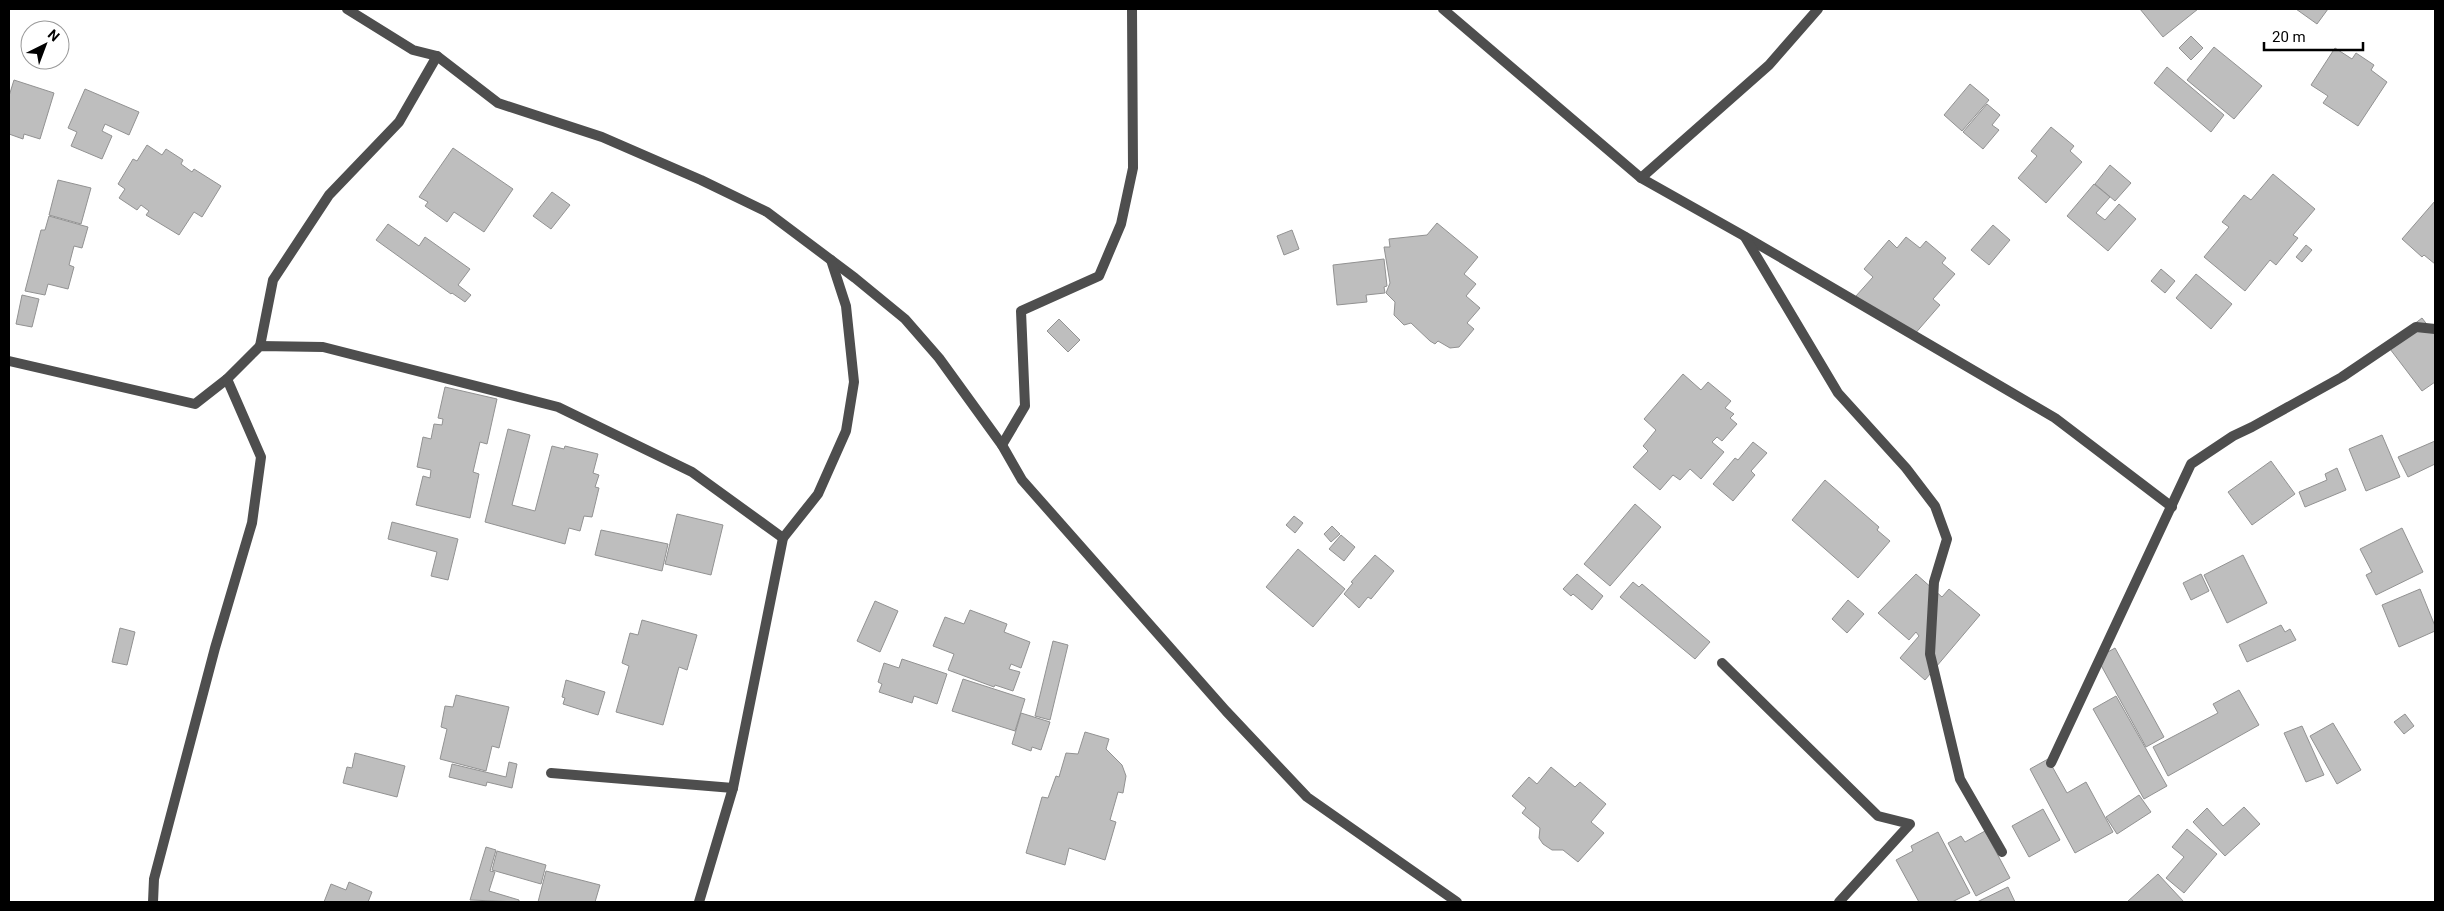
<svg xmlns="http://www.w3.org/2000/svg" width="2444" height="911" font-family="Roboto,sans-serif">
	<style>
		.building { fill: #bebebe; stroke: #929292 }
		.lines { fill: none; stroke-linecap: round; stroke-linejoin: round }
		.minor { stroke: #4e4e4e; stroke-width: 10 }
	</style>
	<rect width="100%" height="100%" fill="#fff"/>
	<g class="building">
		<polygon points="2140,9 2198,9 2163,37"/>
		<polygon points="2296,9 2328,9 2317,24"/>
		<polygon points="2191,36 2203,48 2191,60 2179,48"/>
		<polygon points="2214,47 2262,86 2234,119 2187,80"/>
		<polygon points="2335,48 2352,59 2356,53 2374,65 2371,70 2387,82 2358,126 2323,103 2328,96 2311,85"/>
		<polygon points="2167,67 2224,115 2211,132 2154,83"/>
		<polygon points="14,80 54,93 40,139 24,134 23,139 9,134 9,96"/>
		<polygon points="1970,84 1989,100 1962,131 1944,115"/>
		<polygon points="85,89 139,112 129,135 105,124 102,131 112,136 102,159 71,146 77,132 68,128"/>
		<polygon points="1987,104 2000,115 1992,125 1999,130 1983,149 1963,132"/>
		<polygon points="2051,127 2074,146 2070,151 2082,162 2046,203 2018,178 2037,156 2031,151"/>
		<polygon points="147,145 162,155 166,149 183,160 181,164 192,172 194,169 221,186 202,217 194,212 179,235 146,215 149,211 141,205 137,210 119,198 125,189 118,184 133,159 137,161"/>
		<polygon points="453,148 513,189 484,232 454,212 447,222 425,206 428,202 419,197"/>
		<polygon points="2110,165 2131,183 2115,201 2095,184"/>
		<polygon points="2273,174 2315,209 2293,235 2298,238 2276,265 2270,260 2245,291 2204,257 2229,227 2222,222 2244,195 2251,200"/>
		<polygon points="58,180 91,188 81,224 49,215"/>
		<polygon points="2094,184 2110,197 2096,213 2105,220 2119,204 2136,219 2108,251 2067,216"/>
		<polygon points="552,192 570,205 551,229 533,216"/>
		<polygon points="2435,201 2435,264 2424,255 2422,257 2402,239"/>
		<polygon points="49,216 88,227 82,248 74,246 69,265 74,267 68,289 48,284 45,295 25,291 41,230 45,230"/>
		<polygon points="1437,223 1478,257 1464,274 1476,284 1466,296 1480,308 1467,323 1474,329 1459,347 1450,348 1438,341 1435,344 1430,341 1411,323 1404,325 1394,315 1395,302 1386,293 1390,283 1384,247 1390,247 1389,239 1427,235"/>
		<polygon points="388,224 419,246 425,237 470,269 458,285 471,295 465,302 452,293 451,294 376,240"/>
		<polygon points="1993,225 2010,240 1989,265 1971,250"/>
		<polygon points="1292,230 1299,249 1284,255 1277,236"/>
		<polygon points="1906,237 1920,248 1926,241 1946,258 1942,263 1955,274 1933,299 1940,305 1913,336 1894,328 1856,296 1873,277 1864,269 1889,240 1897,248"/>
		<polygon points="2306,245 2312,250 2302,262 2296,257"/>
		<polygon points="1384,259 1387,286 1384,287 1385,293 1366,295 1367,302 1337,305 1333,265"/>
		<polygon points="2161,269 2175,281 2165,293 2151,281"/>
		<polygon points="2196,274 2232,304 2211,329 2176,298"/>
		<polygon points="22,295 39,299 32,327 16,324"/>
		<polygon points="2422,318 2435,335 2435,382 2422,391 2387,345"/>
		<polygon points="1059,319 1080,340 1068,352 1047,331"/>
		<polygon points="1683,374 1701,390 1708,382 1731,401 1725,408 1734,414 1730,418 1737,424 1722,441 1717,437 1712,442 1724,452 1701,479 1690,469 1680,480 1673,475 1660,490 1633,467 1648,451 1643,446 1656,430 1644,419"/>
		<polygon points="445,387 497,399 487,444 480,442 473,472 479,474 470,518 416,505 423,476 430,478 431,470 417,467 423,437 431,439 434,424 442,425 443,419 438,418"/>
		<polygon points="508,429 530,435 512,505 535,511 552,446 564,449 565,446 598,454 593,473 599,475 595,487 599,488 592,517 584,516 580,531 569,528 565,544 485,522"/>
		<polygon points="2382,435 2400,477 2366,491 2349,449"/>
		<polygon points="2435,441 2435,464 2408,477 2398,457"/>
		<polygon points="1753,442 1767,453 1751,471 1755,475 1733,501 1713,484 1735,458 1738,460"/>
		<polygon points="2271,461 2295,494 2252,525 2228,492"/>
		<polygon points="2337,468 2346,490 2305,507 2299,492 2327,480 2325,474"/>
		<polygon points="1825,480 1879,527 1877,530 1890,541 1858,578 1792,520"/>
		<polygon points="1635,504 1661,527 1610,586 1584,564"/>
		<polygon points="677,514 723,525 711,575 665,564"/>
		<polygon points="1294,516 1303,523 1295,533 1286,525"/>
		<polygon points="392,522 458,539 448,580 431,576 437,552 388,539"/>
		<polygon points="1332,526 1340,534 1331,542 1324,534"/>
		<polygon points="2402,528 2423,572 2376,595 2366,575 2372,572 2360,549"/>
		<polygon points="601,530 668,544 662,571 595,555"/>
		<polygon points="1341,535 1355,547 1344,561 1329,549"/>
		<polygon points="1298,549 1345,589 1313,627 1266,587"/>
		<polygon points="1375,555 1394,571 1371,599 1368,597 1359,608 1344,594 1353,583 1351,582"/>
		<polygon points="2243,555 2267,603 2227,623 2204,575"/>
		<polygon points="1577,574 1603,596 1592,610 1573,594 1571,596 1563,589"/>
		<polygon points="1916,574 1942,597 1949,589 1980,615 1925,680 1900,658 1919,636 1916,632 1909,640 1878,613"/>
		<polygon points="2201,574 2209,591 2191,600 2183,583"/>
		<polygon points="1633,582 1639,587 1642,584 1710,642 1695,659 1620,597"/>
		<polygon points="2420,589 2435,626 2435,631 2399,647 2382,605"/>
		<polygon points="1848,600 1864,614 1847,633 1832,619"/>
		<polygon points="875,601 898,611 880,652 857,641"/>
		<polygon points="970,610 1007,624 1004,632 1030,642 1021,668 1011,664 1009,669 1020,672 1013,691 995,685 994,687 948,670 954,654 933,646 945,617 964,624"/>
		<polygon points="642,620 697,635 687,670 679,667 663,725 616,712 629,666 622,663 630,633 638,635"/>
		<polygon points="2281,625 2285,632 2290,629 2296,640 2247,662 2239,645"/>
		<polygon points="120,628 135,632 127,665 112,662"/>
		<polygon points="1053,641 1068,645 1050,720 1035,716"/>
		<polygon points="2115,648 2164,737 2146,747 2097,658"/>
		<polygon points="902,659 947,674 937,704 914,696 912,703 879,692 882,684 878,682 884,663 899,668"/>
		<polygon points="963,679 1025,699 1015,731 952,711"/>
		<polygon points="566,680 605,692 598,715 563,704 565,698 562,697"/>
		<polygon points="2239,690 2259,725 2168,776 2153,747 2218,713 2213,704"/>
		<polygon points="456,695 509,707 499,748 492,746 486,771 440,759 447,729 441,727 445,706 453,707"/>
		<polygon points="2116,696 2167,786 2144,799 2093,709"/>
		<polygon points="1021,713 1050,722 1041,750 1032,747 1031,751 1012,744"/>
		<polygon points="2405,714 2414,726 2404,734 2394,722"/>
		<polygon points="2333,723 2361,770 2337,784 2310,736"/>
		<polygon points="2302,726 2324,775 2306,782 2284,733"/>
		<polygon points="1085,732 1109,739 1106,749 1122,765 1126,776 1123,793 1118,792 1110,820 1116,822 1105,860 1069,848 1065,865 1026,853 1042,797 1048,798 1056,776 1059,777 1066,753 1078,754"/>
		<polygon points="355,753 405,766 397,797 343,783 347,767 352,768"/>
		<polygon points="2048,759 2067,793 2086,782 2113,832 2075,853 2030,769"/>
		<polygon points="509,762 517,764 512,788 487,782 486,786 449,777 452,764 506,777"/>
		<polygon points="1551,767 1575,787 1580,782 1606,804 1591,822 1604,833 1578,862 1563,850 1552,850 1543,844 1539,838 1540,828 1522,813 1526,808 1512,796 1529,777 1537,784"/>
		<polygon points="2139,795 2151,812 2117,834 2106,817"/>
		<polygon points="2244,807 2260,824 2225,856 2193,822 2207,808 2223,826"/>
		<polygon points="2043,809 2060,840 2029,857 2012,826"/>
		<polygon points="2187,829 2217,854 2184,893 2166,878 2184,857 2172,847"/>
		<polygon points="1985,831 2010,878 1976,896 1948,843 1961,836 1965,842"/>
		<polygon points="1938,832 1970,893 1952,902 1919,902 1896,860 1913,851 1911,846"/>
		<polygon points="486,847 496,850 490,871 495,872 489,891 519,900 519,902 470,900"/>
		<polygon points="497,851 546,865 541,884 492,870"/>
		<polygon points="546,871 600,885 595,902 538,902"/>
		<polygon points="2158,874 2184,902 2127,902"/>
		<polygon points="349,882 372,892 368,902 324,902 331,884 346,890"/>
		<polygon points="2008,887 2015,902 1977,902"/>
	</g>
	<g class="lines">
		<g class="minor">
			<polyline points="347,9 413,50 437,56 498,103 602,137 701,180 767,212 855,278 905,319 939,358 1002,445 1022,480 1226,711 1307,797 1457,902"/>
			<polyline points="1443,9 1641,178 1744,236 2055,418 2172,507"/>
			<polyline points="1641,178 1769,65 1818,9"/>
			<polyline points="1745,237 1838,393 1906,468 1935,506 1947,539 1934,582 1930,654 1960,779 2002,852"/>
			<polyline points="260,346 273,280 329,195 399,122 437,56"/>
			<polyline points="9,361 195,404 227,379 260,346 323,347 558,407 692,472 783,538"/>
			<polyline points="1002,445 1025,406 1021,311 1099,276 1121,224 1133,168 1132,9"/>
			<polyline points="1722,663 1878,816 1910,824 1839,902"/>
			<polyline points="2051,763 2191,464 2233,436 2252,427 2342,377 2416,327 2435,329"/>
			<polyline points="551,773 733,788"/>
			<polyline points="153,902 154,879 215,648 252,523 261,457 227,379"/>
			<polyline points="699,902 733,788 783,538 818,494 846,431 854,382 846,306 831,260"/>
		</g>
	</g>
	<rect width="2444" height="911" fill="none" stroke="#000000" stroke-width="20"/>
	<g transform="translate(45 45) rotate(42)"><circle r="24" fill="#ffffff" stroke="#999999"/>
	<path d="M0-4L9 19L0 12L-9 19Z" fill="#000000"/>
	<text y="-8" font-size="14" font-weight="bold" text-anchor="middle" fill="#000000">N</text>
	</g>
	<path d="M2264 42v8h99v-8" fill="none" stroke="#000000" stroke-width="2.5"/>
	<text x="2272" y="42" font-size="15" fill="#000000" stroke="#ffffff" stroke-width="4" paint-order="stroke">20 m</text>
</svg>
